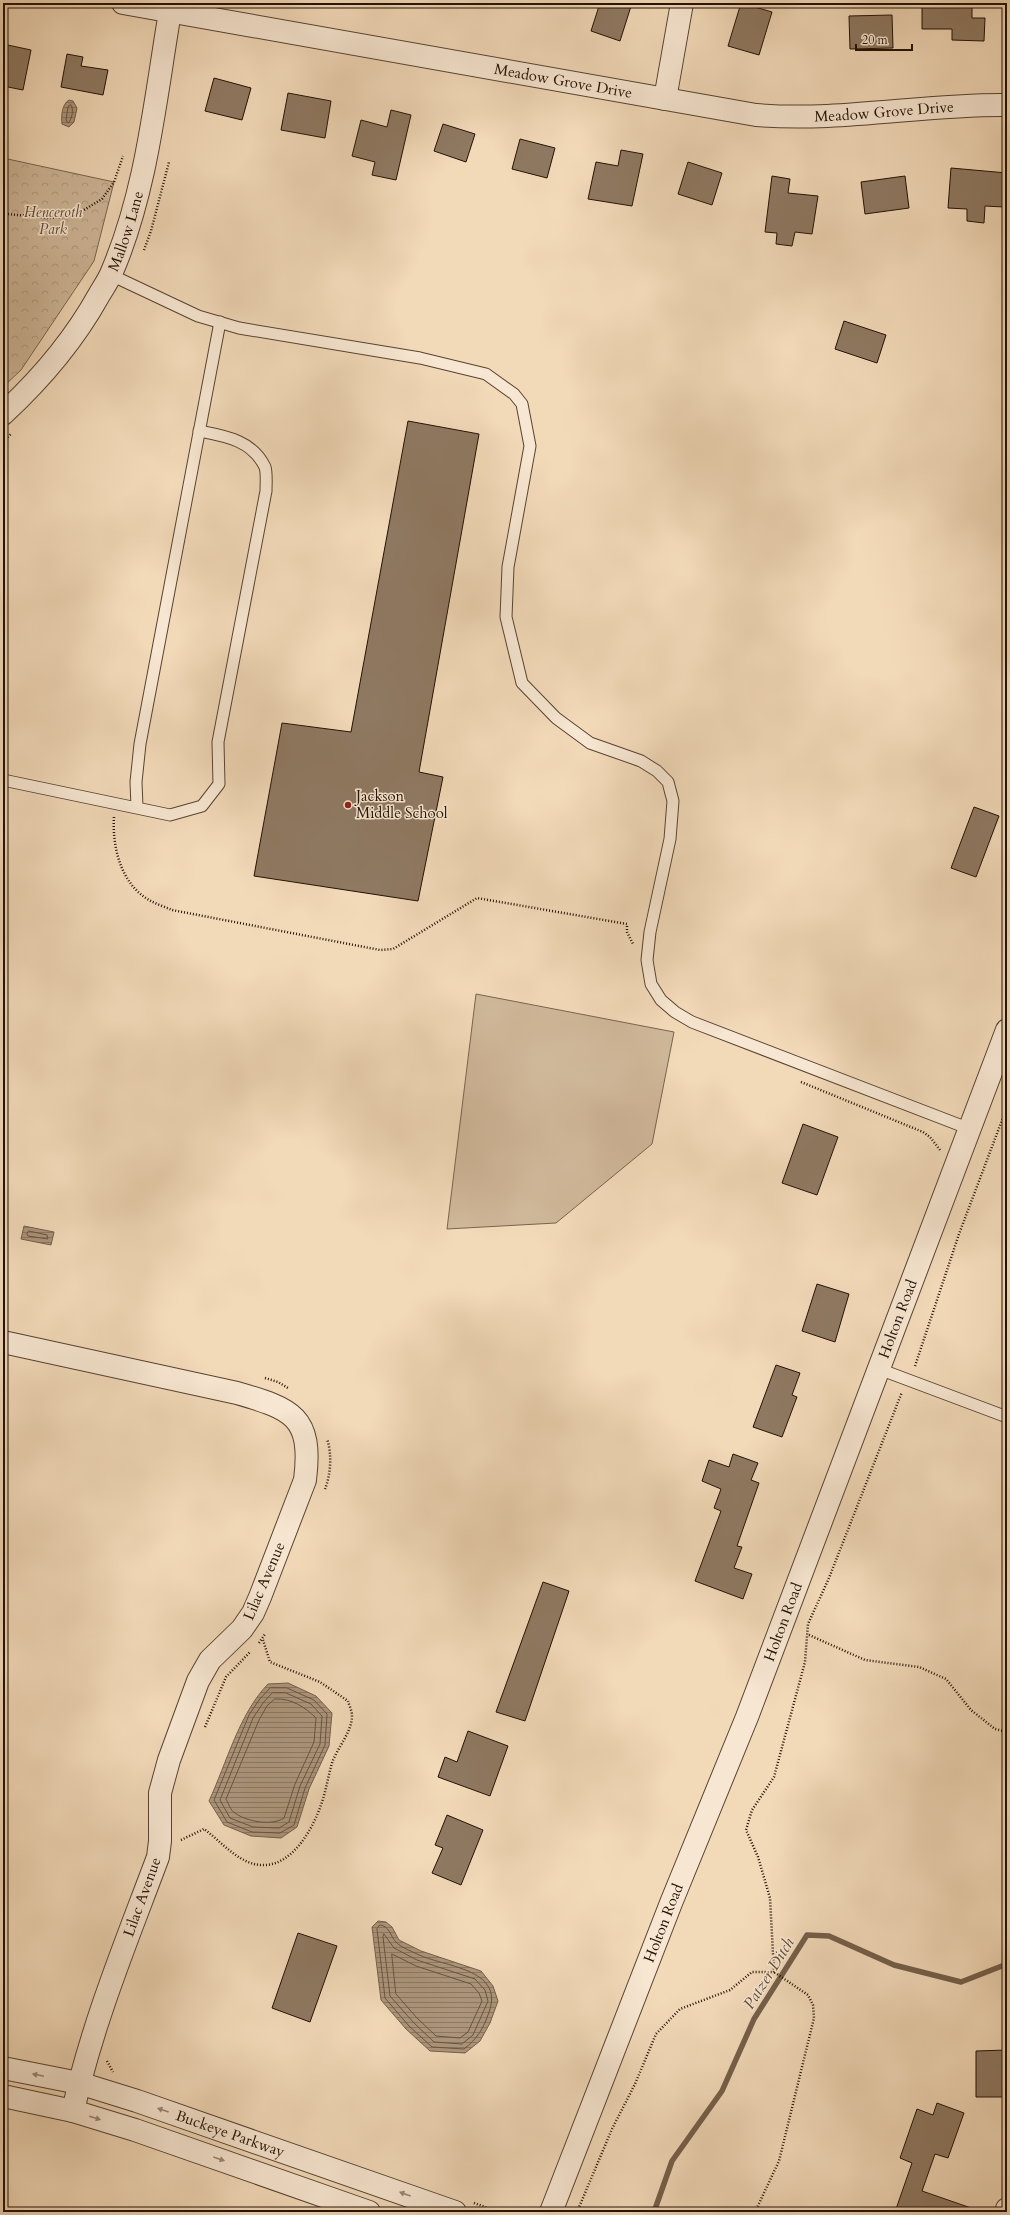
<svg xmlns="http://www.w3.org/2000/svg" width="1010" height="2215" font-family="Cardo,serif">
	<style>
		.grass { fill: #cfb799; stroke: #79644e }
		.park { fill: url(#park-crowns); stroke: #79644e }
		.water { fill: url(#water-rules); stroke: #75604b }
		.lines { fill: none; stroke-linecap: round; stroke-linejoin: round }
		.shore { stroke: #685340; stroke-width: 1 }
		.stream { stroke: #75604b; stroke-width: 5.5 }
		.building { fill: #8f7962; stroke: #231104 }
		.service-casing { stroke: #574331; stroke-width: 13 }
		.minor-casing { stroke: #574331; stroke-width: 24 }
		.tertiary-casing { stroke: #574331; stroke-width: 24 }
		.path { stroke: #231104; stroke-width: 2.5; stroke-dasharray: 1 2; stroke-linecap: butt }
		.service { stroke: #f7e6d1; stroke-width: 11 }
		.minor { stroke: #f7e6d1; stroke-width: 22 }
		.tertiary { stroke: #f7e6d1; stroke-width: 22 }
		.oneway { fill: #988675 }
		.poi-dot { fill: #8f2418; stroke: #f7e6d1; stroke-width: 1.5 }
		.labels { text-anchor: middle; stroke-width: 3; stroke-linejoin: round; paint-order: stroke }
		.street-label { font-size: 15px; fill: #231104; stroke: #f7e6d1 }
		.park-label { font-size: 15px; font-style: italic; fill: #5f4b38; stroke: #f7e6d1 }
		.poi-label { font-size: 15px; fill: #231104; stroke: #f7e6d1; text-anchor: start }
		.water-label { font-size: 16px; font-style: italic; fill: #614c3a; stroke: #f7e6d1 }
	</style>
	<defs>
		<pattern id="park-crowns" width="20" height="18" patternUnits="userSpaceOnUse"><rect width="20" height="18" fill="#cfb799"/><path d="M2 6a3 3 0 1 1 6 0M12 15a3 3 0 1 1 6 0" fill="none" stroke="#b19c82"/></pattern>
		<pattern id="water-rules" width="6" height="5" patternUnits="userSpaceOnUse"><rect width="6" height="5" fill="#ac957b"/><path d="M0 2.5h6" fill="none" stroke="#8c7863"/></pattern>
	</defs>
	<rect width="100%" height="100%" fill="#f2d9b8"/>
	<filter id="stains"><feTurbulence type="fractalNoise" baseFrequency=".005" numOctaves="4"/><feColorMatrix values="0 0 0 0 .2 0 0 0 0 .09 0 0 0 0 .02 0 0 0 .5 -.17"/></filter>
	<radialGradient id="worn" r=".72"><stop offset=".6" stop-color="#630" stop-opacity="0"/><stop offset="1" stop-color="#630" stop-opacity=".3"/></radialGradient>
	<polygon class="grass" points="476,994 674,1032 652,1144 556,1223 447,1229"/>
	<polygon class="park" points="3,158 114,182 94,261 21,370 3,387"/>
	<g class="water">
		<path d="M69,100L73,101L77,108L74,122L69,127L62,124C61,116 62,104 69,100Z"/>
		<polygon points="24,1226 54,1232 51,1245 21,1239"/>
		<path d="M288,1683L316,1696L332,1713L329,1746L309,1789L297,1827L281,1838L251,1836L224,1825L209,1801C227,1762 239,1714 268,1684Z"/>
		<polygon points="378,1921 386,1922 392,1927 399,1940 421,1951 481,1971 493,1986 498,2001 490,2023 480,2041 465,2053 430,2051 406,2029 381,2000 372,1927"/>
	</g>
	<g class="lines">
		<g class="shore">
			<path d="M71,105C74,109 72,120 68,123L66,120L68,107Z"/>
			<polygon points="29,1231 47,1235 48,1239 28,1236 27,1234"/>
			<polygon points="287,1688 314,1700 327,1714 325,1745 305,1788 294,1825 280,1833 252,1832 227,1822 214,1800 249,1715 259,1700 270,1688"/>
			<polygon points="286,1693 311,1704 322,1716 320,1744 300,1786 289,1822 279,1828 253,1827 230,1818 220,1800 253,1718 263,1703 272,1693"/>
			<path d="M275,1699C291,1698 305,1707 316,1718L314,1742L295,1784L284,1818C272,1826 247,1822 235,1813C231,1811 228,1803 226,1799L259,1720L267,1706Z"/>
			<path d="M380,1925C390,1926 390,1936 396,1942C400,1947 411,1951 417,1954C443,1967 505,1968 489,2012C484,2028 477,2039 464,2049L432,2047L409,2026L385,1998L377,1929Z"/>
			<polygon points="384,1934 394,1948 417,1960 475,1979 485,1990 488,2001 473,2035 462,2044 434,2042 413,2022 390,1996 383,1937"/>
			<polygon points="392,1954 416,1966 471,1984 479,1993 482,2001 468,2032 460,2038 436,2036 417,2018 396,1994"/>
		</g>
		<polyline class="stream" points="654,2212 672,2161 722,2091 754,2019 807,1935 829,1936 894,1965 961,1982 1007,1964"/>
	</g>
	<g class="building">
		<polygon points="600,3 632,3 620,41 591,31"/>
		<polygon points="741,3 772,12 759,55 728,46"/>
		<polygon points="922,3 972,3 972,18 985,18 984,41 952,40 952,29 922,29"/>
		<polygon points="892,15 893,48 850,49 849,16"/>
		<polygon points="3,44 31,50 23,90 3,86"/>
		<polygon points="67,54 83,57 81,66 108,70 103,95 61,87"/>
		<polygon points="214,78 251,88 242,120 205,111"/>
		<polygon points="288,93 331,101 325,138 281,130"/>
		<polygon points="391,110 411,115 396,180 372,175 375,162 352,156 361,120 387,127"/>
		<polygon points="443,124 475,134 466,162 434,151"/>
		<polygon points="520,139 555,148 547,178 512,169"/>
		<polygon points="621,150 643,154 632,206 588,199 596,162 618,166"/>
		<polygon points="688,162 722,173 712,205 678,194"/>
		<polygon points="951,168 1007,173 1007,193 1005,193 1004,207 985,206 984,223 967,221 967,209 948,208"/>
		<polygon points="772,176 790,179 788,193 818,196 812,234 795,232 792,246 776,244 777,233 765,232"/>
		<polygon points="905,176 909,208 865,214 861,182"/>
		<polygon points="844,321 886,335 877,363 835,349"/>
		<polygon points="408,421 479,434 419,772 443,777 418,901 254,876 282,723 351,732"/>
		<polygon points="974,807 999,816 976,877 951,868"/>
		<polygon points="803,1124 838,1137 817,1195 782,1183"/>
		<polygon points="817,1284 849,1294 835,1342 802,1331"/>
		<polygon points="776,1365 800,1373 792,1395 797,1397 782,1437 753,1427"/>
		<polygon points="733,1454 758,1463 751,1480 759,1483 737,1546 742,1547 734,1568 752,1574 743,1599 695,1581 721,1511 714,1508 721,1489 702,1481 709,1460 729,1467"/>
		<polygon points="543,1582 569,1591 525,1721 496,1712"/>
		<polygon points="468,1731 508,1746 490,1796 438,1777 445,1757 457,1762"/>
		<polygon points="447,1815 483,1830 461,1885 432,1873 443,1848 435,1845"/>
		<polygon points="298,1933 337,1946 310,2022 272,2008"/>
		<polygon points="1007,2050 1007,2097 976,2097 976,2051"/>
		<polygon points="937,2103 964,2113 948,2158 935,2154 922,2191 977,2210 976,2212 895,2212 912,2163 900,2158 917,2109 933,2115"/>
	</g>
	<g class="lines">
		<g class="service-casing">
			<g id="service">
				<polyline points="111,275 198,316 239,328 420,358 486,374 514,394 522,404 530,446 508,567 506,617 522,683 556,718 590,743 641,761 657,771 668,782 673,801 670,839 650,932 647,960 651,984 661,1000 675,1012 692,1022 970,1129"/>
				<path d="M3,780L170,815L202,806L219,784L218,742L266,491C266,484 267,473 265,467C252,440 225,436 199,431"/>
				<polyline points="137,807 136,782 140,744 220,322"/>
				<polyline points="879,1369 1007,1417"/>
			</g>
		</g>
		<g class="minor-casing">
			<g id="minor">
				<path id="s1" d="M123,3L756,115C840,122 923,104 1007,105"/>
				<polyline points="665,99 682,3"/>
				<path id="s2" d="M3,414C41,379 74,340 99,295C103,288 108,281 111,274C147,191 155,100 170,12"/>
				<path d="M3,1342L237,1393C292,1409 313,1416 305,1480L260,1597L253,1613L242,1629L210,1660L198,1681L169,1760L160,1793V1841L158,1857C127,1940 92,2024 73,2111"/>
				<polyline points="1006,2212 1007,2209"/>
			</g>
		</g>
		<g class="tertiary-casing">
			<g id="tertiary">
				<path id="s3" d="M3,2068L79,2083L137,2101L455,2212"/>
				<polyline points="3,2096 73,2111 135,2130 369,2212"/>
				<path id="s4" d="M551,2212L671,1903L747,1717L1007,1030"/>
			</g>
		</g>
		<g class="path">
			<polyline points="3,210 7,214"/>
			<polyline points="3,217 7,214 49,218 74,216 102,199 114,182 123,156"/>
			<polyline points="144,250 151,231 169,162"/>
			<polyline points="3,441 11,434"/>
			<path d="M114,817C112,847 121,884 149,900C156,904 165,907 172,910L380,950L393,949L477,898L627,924V932L633,944"/>
			<polyline points="801,1082 923,1132 930,1137 940,1150"/>
			<polyline points="915,1366 959,1234 1007,1107"/>
			<polyline points="265,1378 278,1382 288,1388"/>
			<path d="M325,1489C331,1474 332,1453 327,1439"/>
			<polyline points="809,1635 865,1660 919,1667 946,1679 971,1710 995,1729 1007,1732"/>
			<polyline points="259,1643 265,1634"/>
			<polyline points="205,1727 226,1677 250,1652"/>
			<path d="M181,1840L204,1829C222,1842 241,1867 266,1865C294,1863 313,1828 321,1805C326,1791 328,1777 332,1763C337,1748 352,1732 352,1716C352,1711 349,1705 348,1701L320,1682L270,1662L263,1640"/>
			<polyline points="107,2061 113,2072"/>
			<polyline points="474,2203 499,2212"/>
			<polyline points="577,2212 612,2129 635,2084 656,2034 680,2009 730,1990 752,1972 774,1972 770,1898 758,1857 746,1830 752,1810 774,1777 805,1662 808,1624 829,1578 902,1392"/>
			<polyline points="755,2212 779,2161 814,2018 813,2005 808,1995 774,1972"/>
		</g>
		<use href="#service" class="service"/>
		<use href="#minor" class="minor"/>
		<use href="#tertiary" class="tertiary"/>
	</g>
	<defs><path id="oneway-solid" d="M-6-.8H1V-3.2L6.5 0L1 3.2V.8H-6Z"/></defs>
	<g class="oneway">
		<use href="#oneway-solid" transform="translate(38 2075) rotate(-168)"/>
		<use href="#oneway-solid" transform="translate(163 2110) rotate(-161)"/>
		<use href="#oneway-solid" transform="translate(95 2118) rotate(17)"/>
		<use href="#oneway-solid" transform="translate(219 2159) rotate(19)"/>
		<use href="#oneway-solid" transform="translate(405 2194) rotate(-160)"/>
	</g>
	<circle class="poi-dot" cx="348" cy="805" r="4"/>
	<g class="labels">
		<g class="street-label">
			<text dy="5" stroke="none"><textPath href="#s1" startOffset="447">Meadow Grove Drive</textPath></text>
			<text dy="5" stroke="none"><textPath href="#s1" startOffset="771">Meadow Grove Drive</textPath></text>
			<text dy="5" stroke="none"><textPath href="#s2" startOffset="223">Mallow Lane</textPath></text>
			<text dy="5" stroke="none"><textPath href="#s4" startOffset="958">Holton Road</textPath></text>
			<text transform="translate(264 1581) rotate(-67)" y="5">Lilac Avenue</text>
			<text dy="5" stroke="none"><textPath href="#s4" startOffset="634">Holton Road</textPath></text>
			<text transform="translate(142 1897) rotate(-70)" y="5">Lilac Avenue</text>
			<text dy="5" stroke="none"><textPath href="#s4" startOffset="310">Holton Road</textPath></text>
			<text dy="5" stroke="none"><textPath href="#s3" startOffset="237">Buckeye Parkway</textPath></text>
		</g>
		<g class="park-label">
			<text x="53" y="217">Henceroth<tspan x="53" dy="17">Park</tspan></text>
		</g>
		<g class="poi-label">
			<text x="356" y="801">Jackson<tspan x="356" dy="17">Middle School</tspan></text>
		</g>
		<g class="water-label">
			<text transform="translate(768 1973) rotate(-58)" y="6">Patzer Ditch</text>
		</g>
	</g>
	<rect width="1010" height="2215" fill="none" stroke="#f2d9b8" stroke-width="16"/>
	<rect x="4" y="4" width="1002" height="2207" fill="none" stroke="#231104" stroke-width="2"/>
	<rect x="8" y="8" width="994" height="2199" fill="none" stroke="#231104"/>
	<path d="M856 44v6h56v-6" fill="none" stroke="#231104" stroke-width="2"/>
	<text x="862" y="44" font-size="12" fill="#231104" stroke="#f7e6d1" stroke-width="3" paint-order="stroke">20 m</text>
	<rect width="100%" height="100%" filter="url(#stains)"/>
	<rect width="100%" height="100%" fill="url(#worn)"/>
</svg>
